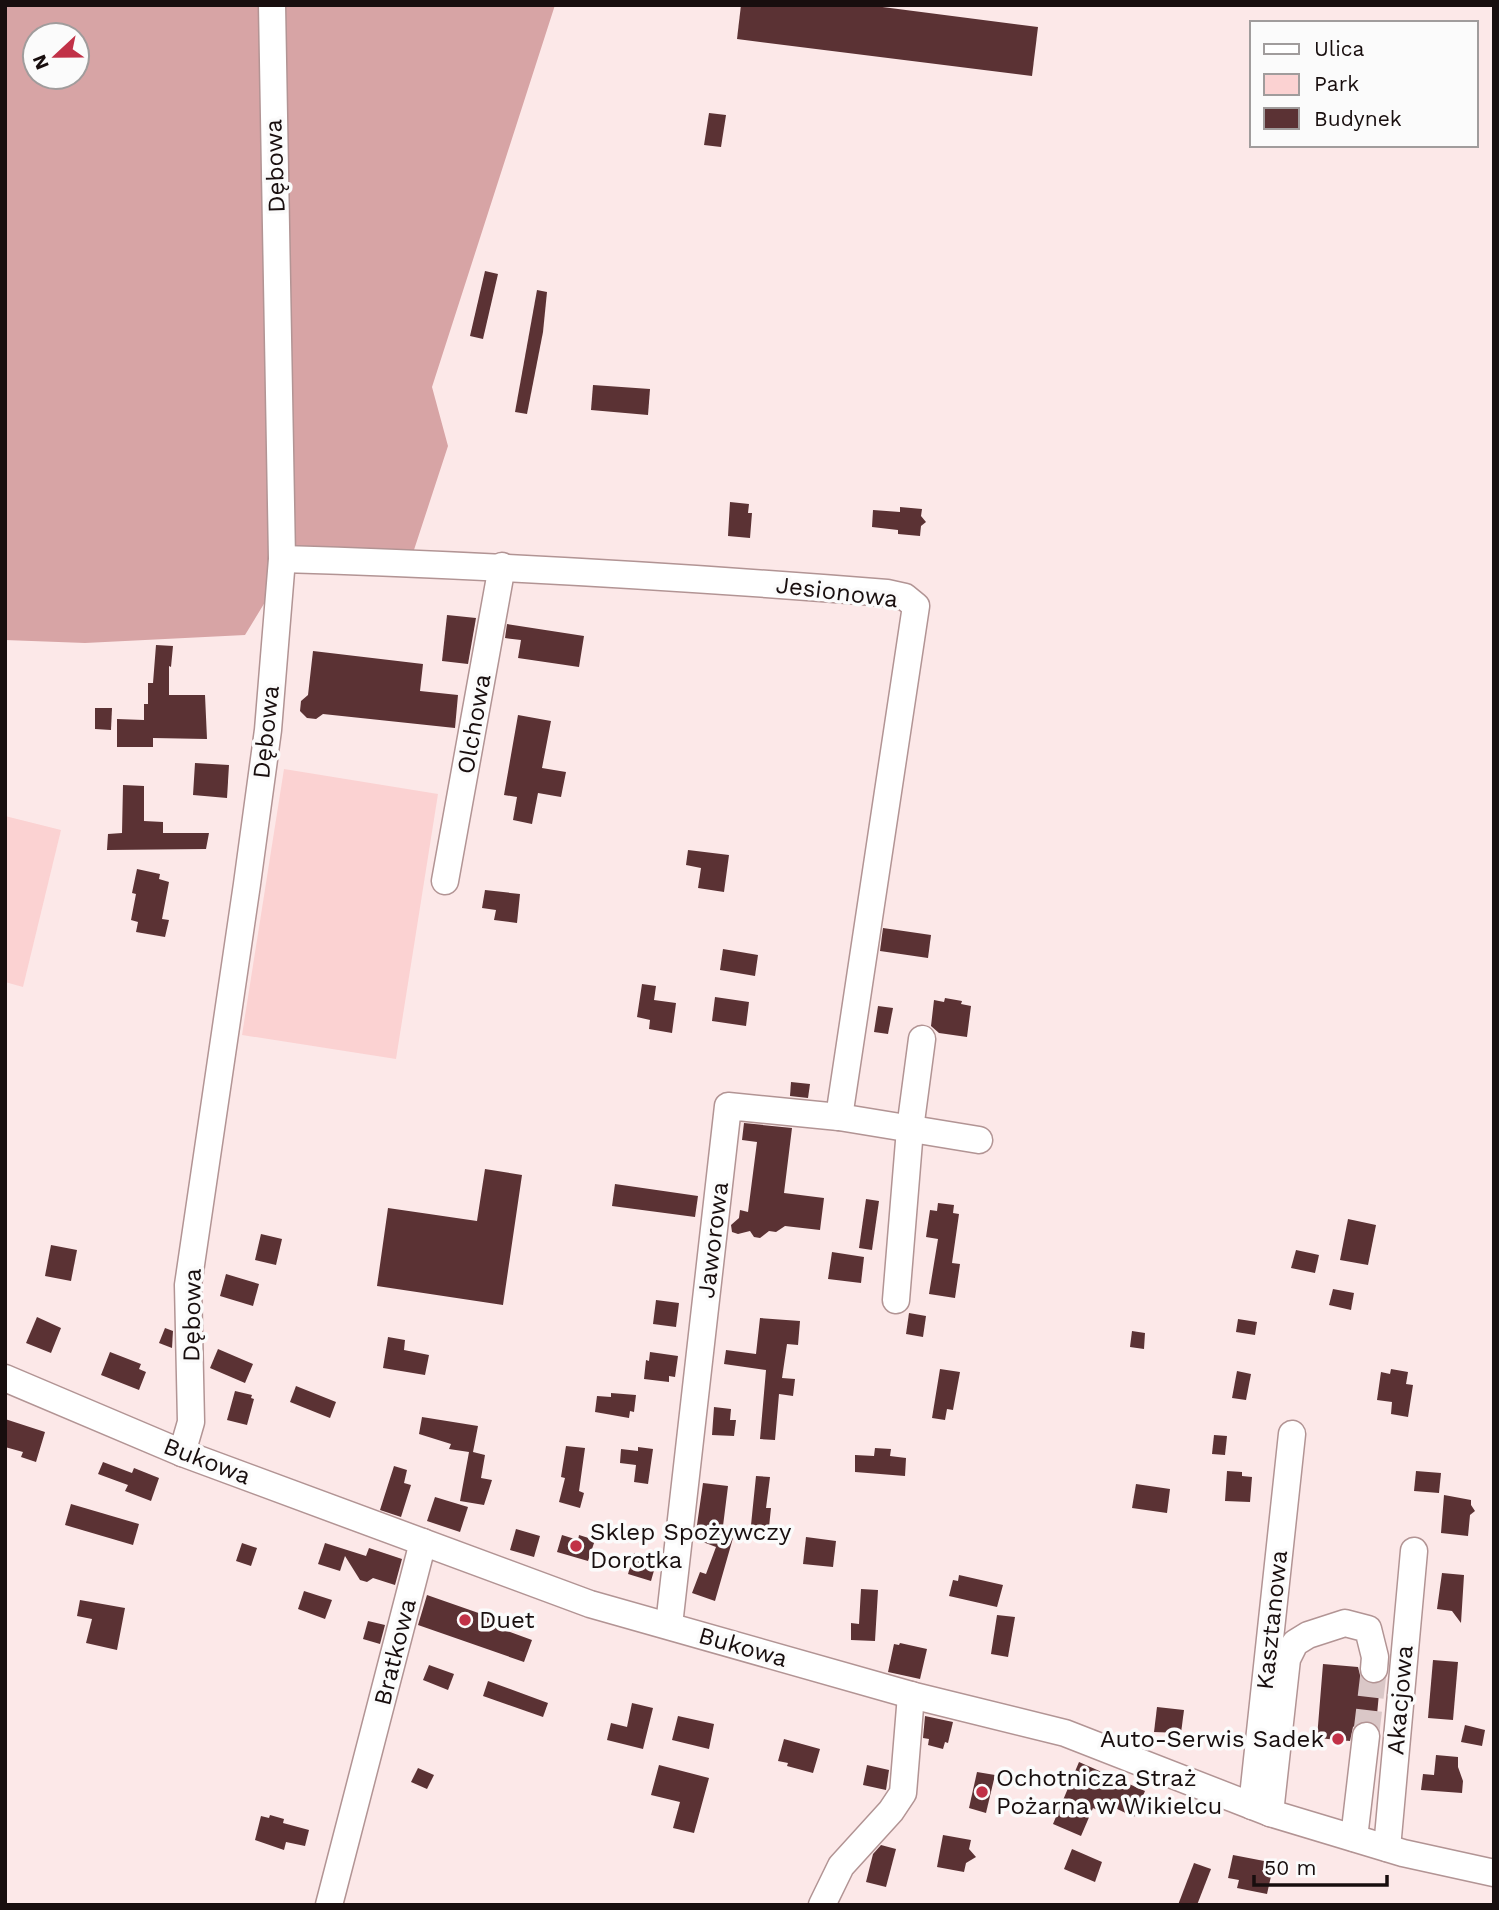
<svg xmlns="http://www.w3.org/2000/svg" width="1499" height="1910" font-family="'Work Sans',sans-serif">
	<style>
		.green { fill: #fbd2d2 }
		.forest { fill: #d7a4a5; fill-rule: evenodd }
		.building { fill: #5b3234 }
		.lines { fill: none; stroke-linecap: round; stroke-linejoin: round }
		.minor-tunnel { stroke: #dac7c7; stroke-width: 26; stroke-dasharray: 26 13; stroke-linecap: butt }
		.minor-casing { stroke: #b29494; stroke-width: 29 }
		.minor { stroke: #fff; stroke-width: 26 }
		.poi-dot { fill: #c13147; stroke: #fbfbfb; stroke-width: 2.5 }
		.labels { text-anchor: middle; stroke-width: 7; stroke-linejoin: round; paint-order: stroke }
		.street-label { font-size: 24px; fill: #180e0e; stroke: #fbfbfb }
		.poi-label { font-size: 24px; fill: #180e0e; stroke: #fbfbfb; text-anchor: start }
	</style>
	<rect width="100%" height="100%" fill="#fce8e8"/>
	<g class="green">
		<polygon points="284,769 438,794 396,1059 242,1035"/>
		<polygon points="5,816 61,830 23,987 5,982"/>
	</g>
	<path class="forest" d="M5,5H555L432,387L448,446L412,556H293L245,635L85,643L5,640ZM35,35H77V77H35Z"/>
	<g class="building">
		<polygon points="741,5 867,5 1038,27 1032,76 737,39"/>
		<polygon points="709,113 726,115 721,147 704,145"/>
		<polygon points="485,271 498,274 483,339 470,336"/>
		<polygon points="537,290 547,292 543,332 527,414 515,412"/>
		<polygon points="593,385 650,389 648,415 591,410"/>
		<polygon points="730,502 749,504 748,513 752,513 750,538 728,536"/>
		<polygon points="900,507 922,509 921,516 926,522 921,526 920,536 898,534 898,530 872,527 873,510 900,512"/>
		<polygon points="447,615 476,618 468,664 442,661"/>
		<polygon points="507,624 584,636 579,667 518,658 521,640 505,638"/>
		<polygon points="156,645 173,646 171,667 169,666 169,695 205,695 207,739 153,738 153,747 117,747 117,719 144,720 144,704 148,704 148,683 153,683"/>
		<polygon points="313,651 423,664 420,691 458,695 455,728 323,714 316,719 307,718 300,711 301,701 308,695"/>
		<polygon points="95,708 112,708 111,730 95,729"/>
		<polygon points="518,715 551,721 542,768 566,772 561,797 538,793 532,824 513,820 517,797 504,795"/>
		<polygon points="195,763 229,765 227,798 193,795"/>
		<polygon points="123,785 144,786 144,821 163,822 163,833 209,833 206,849 107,850 108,834 122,833"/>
		<polygon points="688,850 729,855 724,892 698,888 701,868 686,865"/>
		<polygon points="137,869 160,874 159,879 169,882 162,919 169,920 165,937 136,932 138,922 131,920 136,894 132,893"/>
		<polygon points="485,890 520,894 517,923 494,920 496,910 482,908"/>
		<polygon points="883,928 931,935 928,958 880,951"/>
		<polygon points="723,949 758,955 755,976 720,970"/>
		<polygon points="642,984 656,986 654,1000 676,1003 672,1033 649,1029 650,1020 637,1017"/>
		<polygon points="715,997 749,1002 746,1026 712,1021"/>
		<polygon points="945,998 962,1001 961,1004 971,1006 967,1037 939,1033 931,1026 934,1000 944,1002"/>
		<polygon points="878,1006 893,1008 888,1034 874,1032"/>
		<polygon points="791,1082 810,1084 808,1098 790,1096"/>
		<polygon points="744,1123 792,1128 784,1193 824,1198 820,1230 785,1226 776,1232 769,1231 760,1238 754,1237 750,1231 738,1234 732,1232 731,1225 739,1218 740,1210 748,1212 757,1142 742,1140"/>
		<polygon points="485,1169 522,1175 503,1305 377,1286 388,1208 477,1221"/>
		<polygon points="615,1184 698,1196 695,1217 612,1206"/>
		<polygon points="866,1199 879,1201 872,1250 859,1248"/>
		<polygon points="938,1203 954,1205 953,1213 959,1214 952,1263 960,1264 955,1298 929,1294 938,1239 926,1237 930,1210 937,1211"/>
		<polygon points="1348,1219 1376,1225 1368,1265 1340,1260"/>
		<polygon points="261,1234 282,1239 276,1265 255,1260"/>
		<polygon points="51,1245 77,1250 71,1281 45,1276"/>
		<polygon points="1296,1250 1319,1255 1315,1273 1291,1268"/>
		<polygon points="832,1252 864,1257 861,1283 828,1279"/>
		<polygon points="226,1274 259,1284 253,1306 220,1296"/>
		<polygon points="1333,1289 1354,1293 1351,1310 1329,1305"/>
		<polygon points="656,1300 679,1303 676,1327 653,1324"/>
		<polygon points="909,1313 926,1316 923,1337 906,1334"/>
		<polygon points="37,1317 61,1328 51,1353 26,1343"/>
		<polygon points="760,1318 800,1321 798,1345 787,1344 782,1378 795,1379 793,1396 779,1394 775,1440 760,1439 766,1370 724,1364 726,1350 756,1354"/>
		<polygon points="1238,1319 1257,1322 1255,1335 1236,1332"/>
		<polygon points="165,1328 173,1331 172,1348 159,1343"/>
		<polygon points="1132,1331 1145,1333 1144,1349 1130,1347"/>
		<polygon points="388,1337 405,1340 404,1350 429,1355 425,1375 383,1368"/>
		<polygon points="218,1349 253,1364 245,1383 210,1368"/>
		<polygon points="110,1352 141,1364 139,1369 146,1372 139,1390 101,1375"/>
		<polygon points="650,1352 678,1356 675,1377 669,1376 669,1382 644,1379 646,1360 649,1361"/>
		<polygon points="940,1369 960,1372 953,1410 947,1409 945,1420 932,1418"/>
		<polygon points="1391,1369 1408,1372 1406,1384 1413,1385 1408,1417 1391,1414 1392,1402 1377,1400 1381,1372 1390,1374"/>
		<polygon points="1237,1371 1251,1374 1246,1400 1232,1398"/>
		<polygon points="296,1386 336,1402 330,1418 290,1402"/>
		<polygon points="235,1391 252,1395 251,1398 254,1399 247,1425 227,1420"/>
		<polygon points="611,1393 636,1395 634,1412 630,1411 629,1418 595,1412 597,1396 611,1397"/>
		<polygon points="714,1407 731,1409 730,1420 736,1420 734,1436 712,1435"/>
		<polygon points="422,1417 478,1426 473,1452 485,1455 481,1478 492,1480 484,1505 460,1501 469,1452 449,1449 451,1444 419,1434"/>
		<polygon points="5,1419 45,1432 36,1462 21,1457 23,1452 5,1447"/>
		<polygon points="1214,1435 1227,1436 1225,1455 1212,1454"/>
		<polygon points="566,1446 585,1448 579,1491 584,1493 580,1508 559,1502 565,1478 561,1477"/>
		<polygon points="638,1447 653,1449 648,1484 634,1482 636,1465 620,1463 621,1449 638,1451"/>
		<polygon points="875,1448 891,1449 890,1456 906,1458 905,1476 855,1472 855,1455 874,1456"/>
		<polygon points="103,1462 132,1473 134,1468 159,1478 151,1501 125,1491 128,1485 98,1474"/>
		<polygon points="394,1466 407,1470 404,1483 411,1485 401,1517 380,1510"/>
		<polygon points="1227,1471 1242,1472 1242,1476 1252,1477 1250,1502 1225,1501"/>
		<polygon points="1416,1471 1441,1473 1439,1493 1414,1491"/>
		<polygon points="756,1476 770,1477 766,1508 771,1508 769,1527 751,1525"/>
		<polygon points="703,1483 728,1486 722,1534 733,1538 715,1601 692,1593 700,1572 706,1574 716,1547 695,1539"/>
		<polygon points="1136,1484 1170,1489 1167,1513 1132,1508"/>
		<polygon points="1444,1495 1471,1500 1471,1505 1475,1511 1470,1515 1468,1536 1441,1533"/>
		<polygon points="435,1497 468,1507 460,1532 427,1521"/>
		<polygon points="71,1504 139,1524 133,1545 65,1525"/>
		<polygon points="516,1529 540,1536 534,1557 510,1550"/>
		<polygon points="562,1535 578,1540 579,1535 595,1540 588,1561 557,1552"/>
		<polygon points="806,1537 836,1541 833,1567 803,1564"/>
		<polygon points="242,1543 257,1548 251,1566 236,1561"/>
		<polygon points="325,1543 366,1556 369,1548 402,1559 395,1585 373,1578 367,1582 360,1580 345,1556 340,1571 318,1564"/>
		<polygon points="634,1553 657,1560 651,1581 628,1574"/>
		<polygon points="1442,1573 1464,1575 1461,1623 1452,1611 1437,1609"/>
		<polygon points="959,1575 1003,1585 997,1607 949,1596 953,1580 958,1581"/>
		<polygon points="861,1589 878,1590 875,1641 851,1640 851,1623 859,1624"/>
		<polygon points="304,1591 332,1600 325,1619 298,1609"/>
		<polygon points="427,1595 490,1617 488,1624 532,1640 524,1662 418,1625"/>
		<polygon points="80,1600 125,1608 117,1650 86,1643 92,1619 77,1616"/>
		<polygon points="997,1615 1015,1617 1008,1657 991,1654"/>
		<polygon points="368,1621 385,1625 380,1644 363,1639"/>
		<polygon points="900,1643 927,1649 920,1679 888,1672 894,1644 899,1645"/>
		<polygon points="1433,1660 1458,1662 1453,1720 1428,1718"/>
		<polygon points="1323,1664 1358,1667 1360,1675 1365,1681 1372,1685 1380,1683 1376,1725 1368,1721 1359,1722 1353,1727 1350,1741 1317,1738"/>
		<polygon points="429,1665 454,1674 448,1690 423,1680"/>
		<polygon points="488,1681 548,1703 543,1717 483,1696"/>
		<polygon points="632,1703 653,1708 643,1749 607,1740 611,1723 627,1727"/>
		<polygon points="1157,1707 1184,1710 1181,1733 1154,1732"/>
		<polygon points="678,1716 714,1724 709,1749 672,1740"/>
		<polygon points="925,1716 953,1722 948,1743 945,1742 943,1749 928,1745 929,1739 923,1738"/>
		<polygon points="1465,1725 1485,1730 1482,1746 1461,1742"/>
		<polygon points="784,1739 820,1749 813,1773 787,1766 788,1763 778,1761"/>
		<polygon points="1436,1755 1458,1757 1458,1767 1463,1781 1462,1793 1421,1790 1423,1774 1434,1775"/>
		<polygon points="1079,1762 1145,1791 1134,1817 1113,1807 1109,1815 1093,1808 1081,1836 1053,1824"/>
		<polygon points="659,1765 709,1778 694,1833 673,1828 680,1802 651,1795"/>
		<polygon points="867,1765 889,1770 886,1790 863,1785"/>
		<polygon points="418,1768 434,1775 427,1789 411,1782"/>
		<polygon points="977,1772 995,1775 986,1813 969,1808"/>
		<polygon points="270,1815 284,1819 283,1823 309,1830 305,1846 286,1842 284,1850 255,1840 261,1816 269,1818"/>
		<polygon points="943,1835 971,1840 969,1849 976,1857 966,1863 964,1872 937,1867"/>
		<polygon points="881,1845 896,1849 886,1887 866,1882 873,1854"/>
		<polygon points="1072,1849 1102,1862 1095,1882 1064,1869"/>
		<polygon points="1233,1855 1274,1863 1267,1894 1237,1888 1239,1880 1228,1878"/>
		<polygon points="1194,1863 1211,1869 1197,1905 1178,1905"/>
	</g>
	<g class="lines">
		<polyline class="minor-tunnel" points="1366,1736 1374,1669"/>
		<g class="minor-casing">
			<g id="minor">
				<path d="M282,559C484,565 686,577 887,593L905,597L916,606L839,1117"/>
				<polyline points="445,881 502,566"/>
				<polyline points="896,1300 910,1129 922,1039"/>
				<polyline points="5,1378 182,1453 590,1604 911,1695 1065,1733 1270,1813 1403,1853 1494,1873"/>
				<polyline points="182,1453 191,1422 188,1285 247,884 268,730 282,559 272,5"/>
				<polyline points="669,1625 728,1106 839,1117 979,1140"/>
				<polyline points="1252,1806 1292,1434"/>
				<polyline points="1270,1813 1287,1659 1295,1643 1308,1635 1345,1623 1368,1629 1375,1657 1374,1669"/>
				<polyline points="1354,1838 1366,1736"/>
				<polyline points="1387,1848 1414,1551"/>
				<polyline points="329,1905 423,1542"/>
				<polyline points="822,1905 841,1866 891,1811 903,1793 911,1695"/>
			</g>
		</g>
		<use href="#minor" class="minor"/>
	</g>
	<g class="poi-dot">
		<circle cx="576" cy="1546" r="7"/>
		<circle cx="465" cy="1620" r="7"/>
		<circle cx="1338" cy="1739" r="7"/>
		<circle cx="982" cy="1792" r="7"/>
	</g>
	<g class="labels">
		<g class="street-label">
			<text transform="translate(275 166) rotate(-92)" y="8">Dębowa</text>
			<text transform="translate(837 592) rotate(7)" y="8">Jesionowa</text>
			<text transform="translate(474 724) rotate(-80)" y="8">Olchowa</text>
			<text transform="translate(266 732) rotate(-84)" y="8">Dębowa</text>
			<text transform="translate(713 1240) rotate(-83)" y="8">Jaworowa</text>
			<text transform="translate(192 1315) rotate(-89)" y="8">Dębowa</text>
			<text transform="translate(207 1461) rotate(21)" y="8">Bukowa</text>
			<text transform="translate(1272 1620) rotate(-84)" y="8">Kasztanowa</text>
			<text transform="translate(743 1647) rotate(16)" y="8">Bukowa</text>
			<text transform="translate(395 1652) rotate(-76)" y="8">Bratkowa</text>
			<text transform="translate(1400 1700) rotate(-85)" y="8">Akacjowa</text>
		</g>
		<g class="poi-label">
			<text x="590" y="1540">Sklep Spożywczy<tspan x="590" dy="28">Dorotka</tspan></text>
			<text x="479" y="1628">Duet</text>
			<text x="1324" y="1747" text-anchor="end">Auto-Serwis Sadek</text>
			<text x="996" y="1786">Ochotnicza Straż<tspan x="996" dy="28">Pożarna w Wikielcu</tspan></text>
		</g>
	</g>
	<rect width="1499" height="1910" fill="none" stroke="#180e0e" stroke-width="14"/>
	<rect x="1250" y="21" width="228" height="126" fill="#fbfbfb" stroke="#a09c9c" stroke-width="2"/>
	<rect x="1264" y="44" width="35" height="10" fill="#ffffff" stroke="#a09c9c" stroke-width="2"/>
	<text x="1314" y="56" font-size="21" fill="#180e0e">Ulica</text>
	<rect x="1264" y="74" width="35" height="21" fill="#fbd2d2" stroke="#a09c9c" stroke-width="2"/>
	<text x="1314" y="91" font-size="21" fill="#180e0e">Park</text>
	<rect x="1264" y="108" width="35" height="21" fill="#5b3234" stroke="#a09c9c" stroke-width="2"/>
	<text x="1314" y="126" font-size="21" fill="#180e0e">Budynek</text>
	<g transform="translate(56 56) rotate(248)"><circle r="33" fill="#fbfbfb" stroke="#a09c9c" stroke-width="2"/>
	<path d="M0-5L12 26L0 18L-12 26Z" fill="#c13147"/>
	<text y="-10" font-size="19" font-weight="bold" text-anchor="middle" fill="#180e0e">N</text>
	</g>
	<path d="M1254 1875v10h133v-10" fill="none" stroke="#180e0e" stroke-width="3.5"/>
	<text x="1264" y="1875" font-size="21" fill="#180e0e" stroke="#fbfbfb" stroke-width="5" paint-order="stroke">50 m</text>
</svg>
